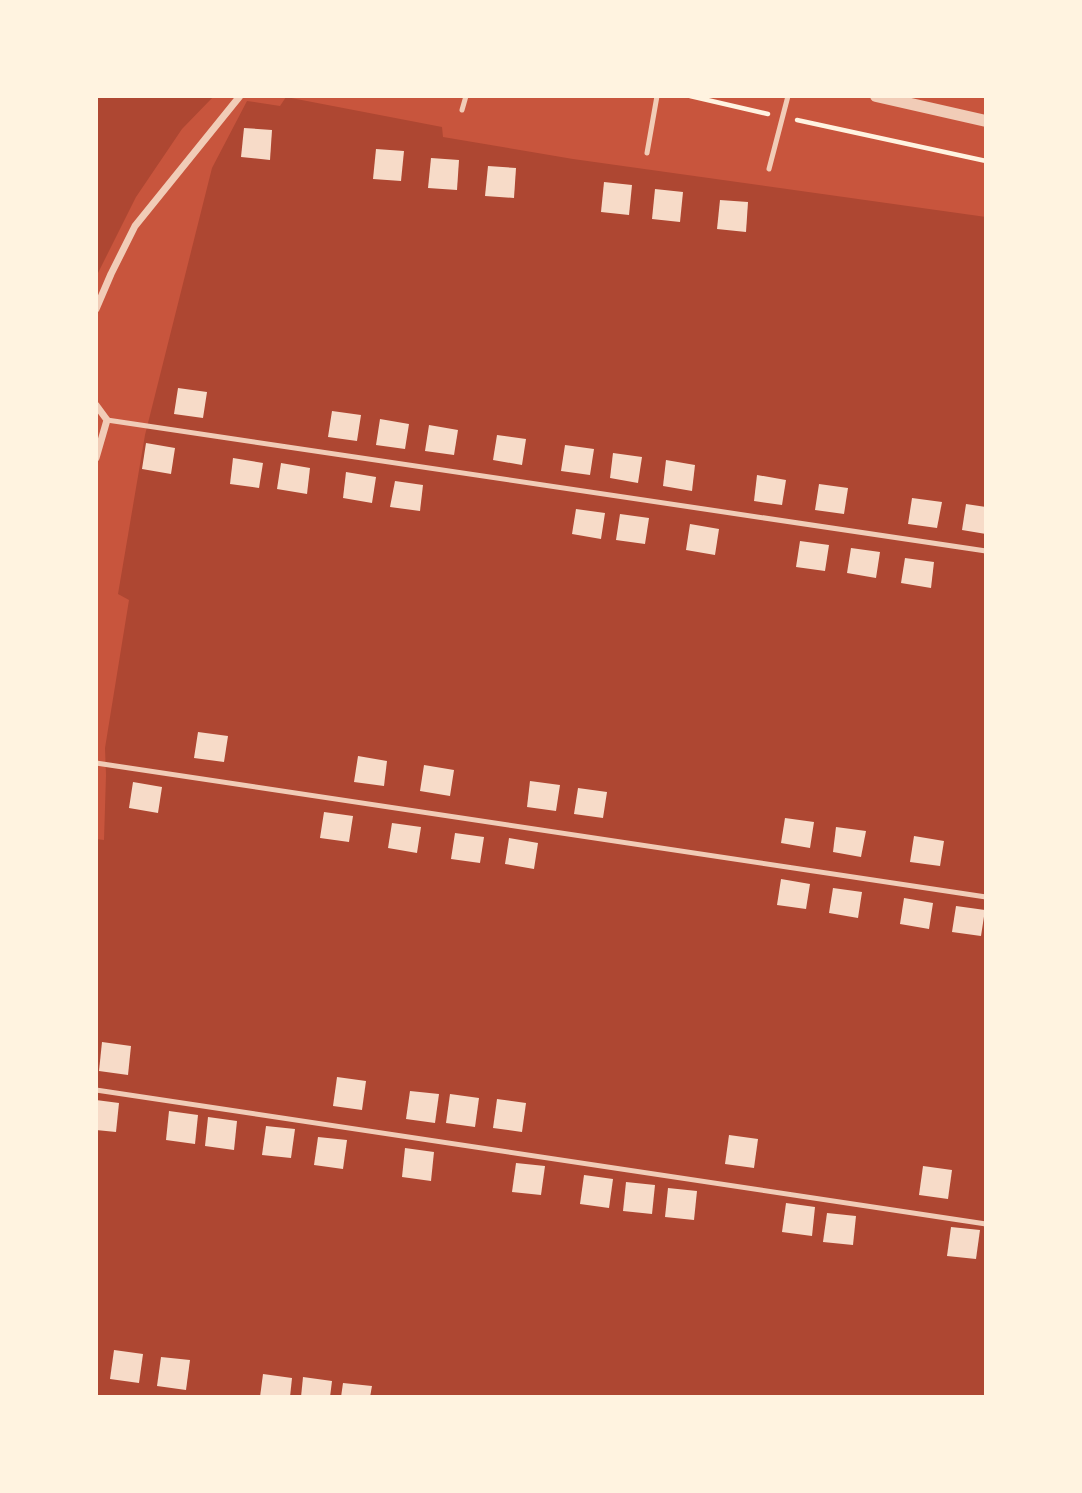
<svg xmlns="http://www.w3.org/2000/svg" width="1082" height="1493" font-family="Raleway,sans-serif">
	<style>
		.green { fill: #ae4732 }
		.building { fill: #f7dbc8 }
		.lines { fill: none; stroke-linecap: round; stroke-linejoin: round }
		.path { stroke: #fff3e0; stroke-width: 4.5 }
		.service { stroke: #f1ccb7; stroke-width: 5 }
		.minor { stroke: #f1ccb7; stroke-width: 7 }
		.tertiary { stroke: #f1ccb7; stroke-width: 12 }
	</style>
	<rect width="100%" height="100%" fill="#c8553d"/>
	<g class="green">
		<polygon points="96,96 214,96 182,129 136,197 96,277"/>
		<polygon points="286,97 442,127 443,137 573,159 986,217 986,1397 96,1397 96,839 104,840 106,775 105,748 129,600 118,594 145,435 212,168 247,101 280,106"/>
	</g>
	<g class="building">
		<polygon points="244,128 272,130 270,160 241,157"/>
		<polygon points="376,149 404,151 401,181 373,179"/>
		<polygon points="431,158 459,160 457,190 428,188"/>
		<polygon points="488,166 516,168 514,198 485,196"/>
		<polygon points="604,182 632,185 629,215 601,212"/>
		<polygon points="655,189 683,192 680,222 652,219"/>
		<polygon points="720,200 748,202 746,232 717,229"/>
		<polygon points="178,388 207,392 203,418 174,414"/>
		<polygon points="332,411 361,415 357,441 328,437"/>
		<polygon points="380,419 409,424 405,449 376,445"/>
		<polygon points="429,425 458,430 454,455 425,451"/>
		<polygon points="497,435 526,439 522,465 493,460"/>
		<polygon points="146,443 175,448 171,474 142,469"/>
		<polygon points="565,445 594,449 590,475 561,471"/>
		<polygon points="613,453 642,457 638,483 610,478"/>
		<polygon points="233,458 263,463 259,488 230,484"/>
		<polygon points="666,460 695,465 692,491 663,486"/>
		<polygon points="281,463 310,468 307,494 277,489"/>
		<polygon points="346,472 376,477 372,503 343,498"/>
		<polygon points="757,475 786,480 782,505 754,501"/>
		<polygon points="395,481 423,485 420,511 390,507"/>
		<polygon points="819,484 848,488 844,514 815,510"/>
		<polygon points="912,498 942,502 937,528 908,524"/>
		<polygon points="966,504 986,507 986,534 962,530"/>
		<polygon points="576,509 605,513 601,539 572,534"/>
		<polygon points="620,514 649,518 645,544 616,540"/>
		<polygon points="690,524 719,529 715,555 686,550"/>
		<polygon points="800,541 829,545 825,571 796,567"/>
		<polygon points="851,548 880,552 876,578 847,573"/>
		<polygon points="905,558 934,562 931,588 901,583"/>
		<polygon points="198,732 228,736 224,762 194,758"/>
		<polygon points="358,756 387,761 384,786 354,782"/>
		<polygon points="424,765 454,770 450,796 420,791"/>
		<polygon points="530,781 560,785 556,811 527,807"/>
		<polygon points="133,782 162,787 158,813 129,808"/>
		<polygon points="578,788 607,792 603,818 574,814"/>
		<polygon points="324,812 353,816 349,842 320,838"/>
		<polygon points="785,818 814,822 810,848 781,843"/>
		<polygon points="392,823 421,827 417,853 388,848"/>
		<polygon points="836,827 866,831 861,857 833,852"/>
		<polygon points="455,833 484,837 480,863 451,859"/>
		<polygon points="914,836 944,841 940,866 910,862"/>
		<polygon points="509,838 538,843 534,869 505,864"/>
		<polygon points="781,879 810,884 806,909 777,905"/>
		<polygon points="833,888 862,892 858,918 829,913"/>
		<polygon points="904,898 933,903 929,929 900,924"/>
		<polygon points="956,906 985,910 981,936 952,932"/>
		<polygon points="102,1042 131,1046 128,1075 99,1071"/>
		<polygon points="337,1077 366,1081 362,1110 333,1106"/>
		<polygon points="410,1091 439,1094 435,1123 406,1119"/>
		<polygon points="450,1094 479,1098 475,1127 446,1123"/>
		<polygon points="497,1099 526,1103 522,1132 493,1128"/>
		<polygon points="96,1100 119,1103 116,1132 96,1130"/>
		<polygon points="169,1111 198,1115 195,1144 166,1140"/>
		<polygon points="208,1117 237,1121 234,1150 205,1146"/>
		<polygon points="266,1126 295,1129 291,1158 262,1155"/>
		<polygon points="729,1135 758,1139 754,1168 725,1164"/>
		<polygon points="318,1137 347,1140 343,1169 314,1165"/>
		<polygon points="405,1148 434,1152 431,1181 402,1177"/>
		<polygon points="516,1163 545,1166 541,1195 512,1192"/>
		<polygon points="923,1166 952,1170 948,1199 919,1195"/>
		<polygon points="584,1175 613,1179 609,1208 580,1204"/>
		<polygon points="626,1182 655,1185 652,1214 623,1211"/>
		<polygon points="668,1188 697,1191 694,1220 665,1217"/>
		<polygon points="786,1203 815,1207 812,1236 782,1232"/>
		<polygon points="827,1213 856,1216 853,1245 823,1242"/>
		<polygon points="951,1227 980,1230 976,1259 947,1256"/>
		<polygon points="114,1350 143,1354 139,1383 110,1379"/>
		<polygon points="161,1357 190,1360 186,1390 157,1386"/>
		<polygon points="263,1374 292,1378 290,1397 260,1397"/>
		<polygon points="303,1377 332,1381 330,1397 301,1397"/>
		<polygon points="343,1383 372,1386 370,1397 341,1397"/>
	</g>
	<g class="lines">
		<g class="path">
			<polyline points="690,96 768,114"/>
			<polyline points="797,120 986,161"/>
		</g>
		<g class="service">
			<polyline points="462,110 466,96"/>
			<polyline points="647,153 657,96"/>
			<polyline points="769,169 788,96"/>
			<polyline points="107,420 986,551"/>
			<polyline points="96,763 986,897"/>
			<polyline points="96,1090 986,1224"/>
		</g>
		<g class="minor">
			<polyline points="96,309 111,274 135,226 240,96"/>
			<polyline points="96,405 107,420 96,458"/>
		</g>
		<polyline class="tertiary" points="876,96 986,121"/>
	</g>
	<rect width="1082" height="1493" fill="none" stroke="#fff3e0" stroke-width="196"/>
</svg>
